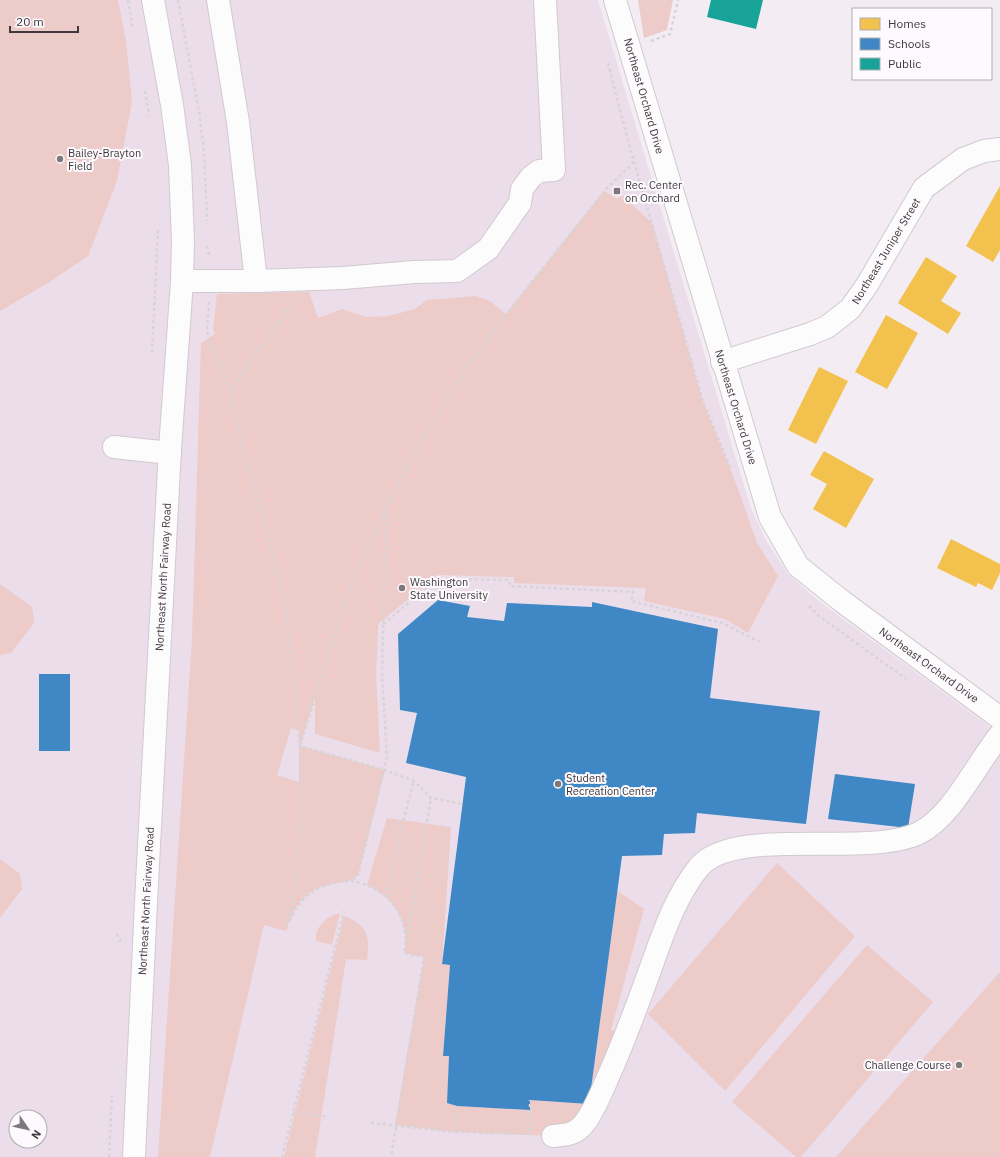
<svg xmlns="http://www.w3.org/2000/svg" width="1000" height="1157" font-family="'IBM Plex Sans',sans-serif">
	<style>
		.built { fill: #ecddea; fill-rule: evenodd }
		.green { fill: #eccbc9; fill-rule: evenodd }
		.homes { fill: #f2c14e }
		.schools { fill: #3f88c5 }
		.public { fill: #17a398 }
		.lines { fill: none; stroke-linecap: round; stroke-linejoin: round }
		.minor-casing { stroke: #d0cacf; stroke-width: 24 }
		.path { stroke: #d7d4d7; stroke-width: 2.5; stroke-dasharray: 3 3; stroke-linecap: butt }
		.minor { stroke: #fdfcfd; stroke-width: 22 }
		.poi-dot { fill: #7e787d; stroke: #fdfafd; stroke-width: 1.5 }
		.labels { text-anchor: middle; stroke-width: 4; stroke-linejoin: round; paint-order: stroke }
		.street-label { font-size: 11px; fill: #3f393e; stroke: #fdfafd }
		.poi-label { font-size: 11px; fill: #3f393e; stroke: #fdfafd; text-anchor: start }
	</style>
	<rect width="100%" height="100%" fill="#f4ecf3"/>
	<path class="built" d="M0,0H598L751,509L767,542L788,574L820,602L1000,734V1157H0ZM16,1117H40V1141H16Z"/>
	<g class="green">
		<polygon points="0,0 118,0 126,41 132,102 117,181 88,256 48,283 0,311"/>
		<polygon points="638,0 673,0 667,30 644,38"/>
		<path d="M604,191L617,199L623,196L652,223L703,402L738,489L757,543L778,576L748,633L725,619L644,601L646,588L514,583V577L438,575L378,624L376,675L380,753L315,734V696L300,746L385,770L358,875C350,883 342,882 332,884C303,889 295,906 286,931L264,925L210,1157H158L192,639L201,343L215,334L213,329L217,294L309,292L318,318L342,309L366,317L388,316L415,309L427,300L476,296L490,301L506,314ZM291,728L299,731V782L277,775Z"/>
		<polygon points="0,584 32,607 34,623 11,653 0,655"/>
		<path d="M387,818L451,827L442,964L450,965L443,1056H449L447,1102L457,1106L529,1110L530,1100L589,1104L616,890L644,909L611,1030L626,1034L593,1109L553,1136L455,1132L395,1125L424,957L404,953C411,924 394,896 367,885Z"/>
		<polygon points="0,859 20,874 22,889 0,918"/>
		<polygon points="777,863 855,936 725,1091 648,1014"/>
		<path d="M340,913L332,945L316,941C314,928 327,915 340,913Z"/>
		<path d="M344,916C368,926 370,935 367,960L346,959L315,1157H284Z"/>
		<polygon points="867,945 933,1002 801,1157 796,1157 732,1102"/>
		<polygon points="1000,972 1000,1157 836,1157"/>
	</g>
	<g class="homes">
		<polygon points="1000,186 1000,250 993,262 966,246"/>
		<polygon points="926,257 957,276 941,301 961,313 948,334 898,303"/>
		<polygon points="886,315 918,333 887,389 855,372"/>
		<polygon points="819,367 848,381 816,444 788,430"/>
		<polygon points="824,451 874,479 846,528 813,509 827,484 810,475"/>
		<polygon points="951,539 1000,564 1000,573 992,590 978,583 976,587 937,568"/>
	</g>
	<g class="schools">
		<polygon points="438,600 470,606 467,617 504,621 507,603 592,607 592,602 718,629 710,698 820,711 806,824 697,813 695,833 664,834 662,855 622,856 589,1104 530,1100 530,1110 457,1106 447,1103 449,1056 443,1056 450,965 442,964 466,777 406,763 417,713 400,710 398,634"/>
		<rect x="39" y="674" width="31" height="77"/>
		<polygon points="835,774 915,784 908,828 828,819"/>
	</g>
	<polygon class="public" points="711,0 763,0 756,29 707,17"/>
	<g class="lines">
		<g class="minor-casing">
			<g id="minor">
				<polyline points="218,0 238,122 256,281"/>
				<polyline points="615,0 770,517 798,566 843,602 1000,718"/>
				<polyline points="182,281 256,281 343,278 414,272 457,271 488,249 520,203 522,189 531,177 539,171 554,170 545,0"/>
				<polyline points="722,362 810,334 827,327 850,309 867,285 924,188 963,159 984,151 1000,149"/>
				<polyline points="114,447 170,453"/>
				<path d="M553,1136C563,1135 573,1135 581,1127C590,1119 603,1089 608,1077C624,1042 637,1006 650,970C663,934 675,897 699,867C735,825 869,858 919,833C953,816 976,764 1000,735"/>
				<polyline points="134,1157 146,902 170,449 182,281 183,241 180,165 172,105 153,0"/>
			</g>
		</g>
		<g class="path">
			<polyline points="128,0 133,29"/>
			<polyline points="178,0 199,112 204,151 207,221"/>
			<polyline points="651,41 670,34 678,0"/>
			<polyline points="608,63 627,137 703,401 730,467"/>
			<polyline points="145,91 149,116"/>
			<polyline points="207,246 210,258"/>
			<polyline points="209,302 207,330 209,338 230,391 245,455 269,538 285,607 292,662 300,746 300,809 298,871 286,931"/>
			<polyline points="152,353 158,230"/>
			<polyline points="230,391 293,302"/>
			<polyline points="809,606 819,616 906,679"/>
			<polyline points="383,624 438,579 509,580 510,586 633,592 631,601 722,623 760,642"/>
			<polyline points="461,804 431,798 414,781 385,770 300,746 347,595 386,508 410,460 468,365 501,321 606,189 635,161"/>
			<polyline points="353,880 358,875 387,758 382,672 386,511"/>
			<polyline points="387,897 403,821 414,781"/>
			<path d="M290,921C299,894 324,881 352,881C356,881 362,884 366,885C394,895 411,924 404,953L424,957L391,1157"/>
			<polyline points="117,934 121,943"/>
			<polyline points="407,940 431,798"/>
			<polyline points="293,1112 329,1117"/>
			<polyline points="371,1123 455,1132 457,1106"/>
			<polyline points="455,1132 530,1134 530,1100"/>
			<polyline points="109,1157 112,1096"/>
			<polyline points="282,1157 344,911"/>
		</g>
		<use href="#minor" class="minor"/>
	</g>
	<g class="poi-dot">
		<circle cx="60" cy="159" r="4"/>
		<rect x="613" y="187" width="8" height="8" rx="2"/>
		<circle cx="402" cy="588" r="4"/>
		<circle cx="558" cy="784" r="4"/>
		<circle cx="959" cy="1065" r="4"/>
	</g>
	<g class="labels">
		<g class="street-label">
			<text transform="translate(644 96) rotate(74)" y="4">Northeast Orchard Drive</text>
			<text transform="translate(886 251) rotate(-59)" y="4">Northeast Juniper Street</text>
			<text transform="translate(736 407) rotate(73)" y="4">Northeast Orchard Drive</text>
			<text transform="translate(163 577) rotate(-87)" y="4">Northeast North Fairway Road</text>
			<text transform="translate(929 665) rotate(36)" y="4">Northeast Orchard Drive</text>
			<text transform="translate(146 901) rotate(-87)" y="4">Northeast North Fairway Road</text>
		</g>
		<g class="poi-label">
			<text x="68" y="157">Bailey-Brayton<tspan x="68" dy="13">Field</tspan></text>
			<text x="625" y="189">Rec. Center<tspan x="625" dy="13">on Orchard</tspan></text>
			<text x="410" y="586">Washington<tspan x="410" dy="13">State University</tspan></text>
			<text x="566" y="782">Student<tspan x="566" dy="13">Recreation Center</tspan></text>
			<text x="951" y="1069" text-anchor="end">Challenge Course</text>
		</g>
	</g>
	<rect x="852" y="8" width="140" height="72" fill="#fdfafd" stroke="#b1adb1"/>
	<rect x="860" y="18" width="20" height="12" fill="#f2c14e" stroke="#b1adb1"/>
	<text x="888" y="28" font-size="12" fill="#3f393e">Homes</text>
	<rect x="860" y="38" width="20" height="12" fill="#3f88c5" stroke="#b1adb1"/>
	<text x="888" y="48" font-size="12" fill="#3f393e">Schools</text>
	<rect x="860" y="58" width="20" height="12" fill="#17a398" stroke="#b1adb1"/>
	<text x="888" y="68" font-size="12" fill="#3f393e">Public</text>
	<g transform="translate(28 1129) rotate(124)"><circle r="19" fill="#fdfafd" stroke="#b1adb1"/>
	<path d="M0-3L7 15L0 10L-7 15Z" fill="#7e787d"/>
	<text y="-6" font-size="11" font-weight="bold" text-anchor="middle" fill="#3f393e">N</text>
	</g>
	<path d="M10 26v6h68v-6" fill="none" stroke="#3f393e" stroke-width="2"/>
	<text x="16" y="26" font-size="12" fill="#3f393e" stroke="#fdfafd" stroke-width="3" paint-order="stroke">20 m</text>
</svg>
